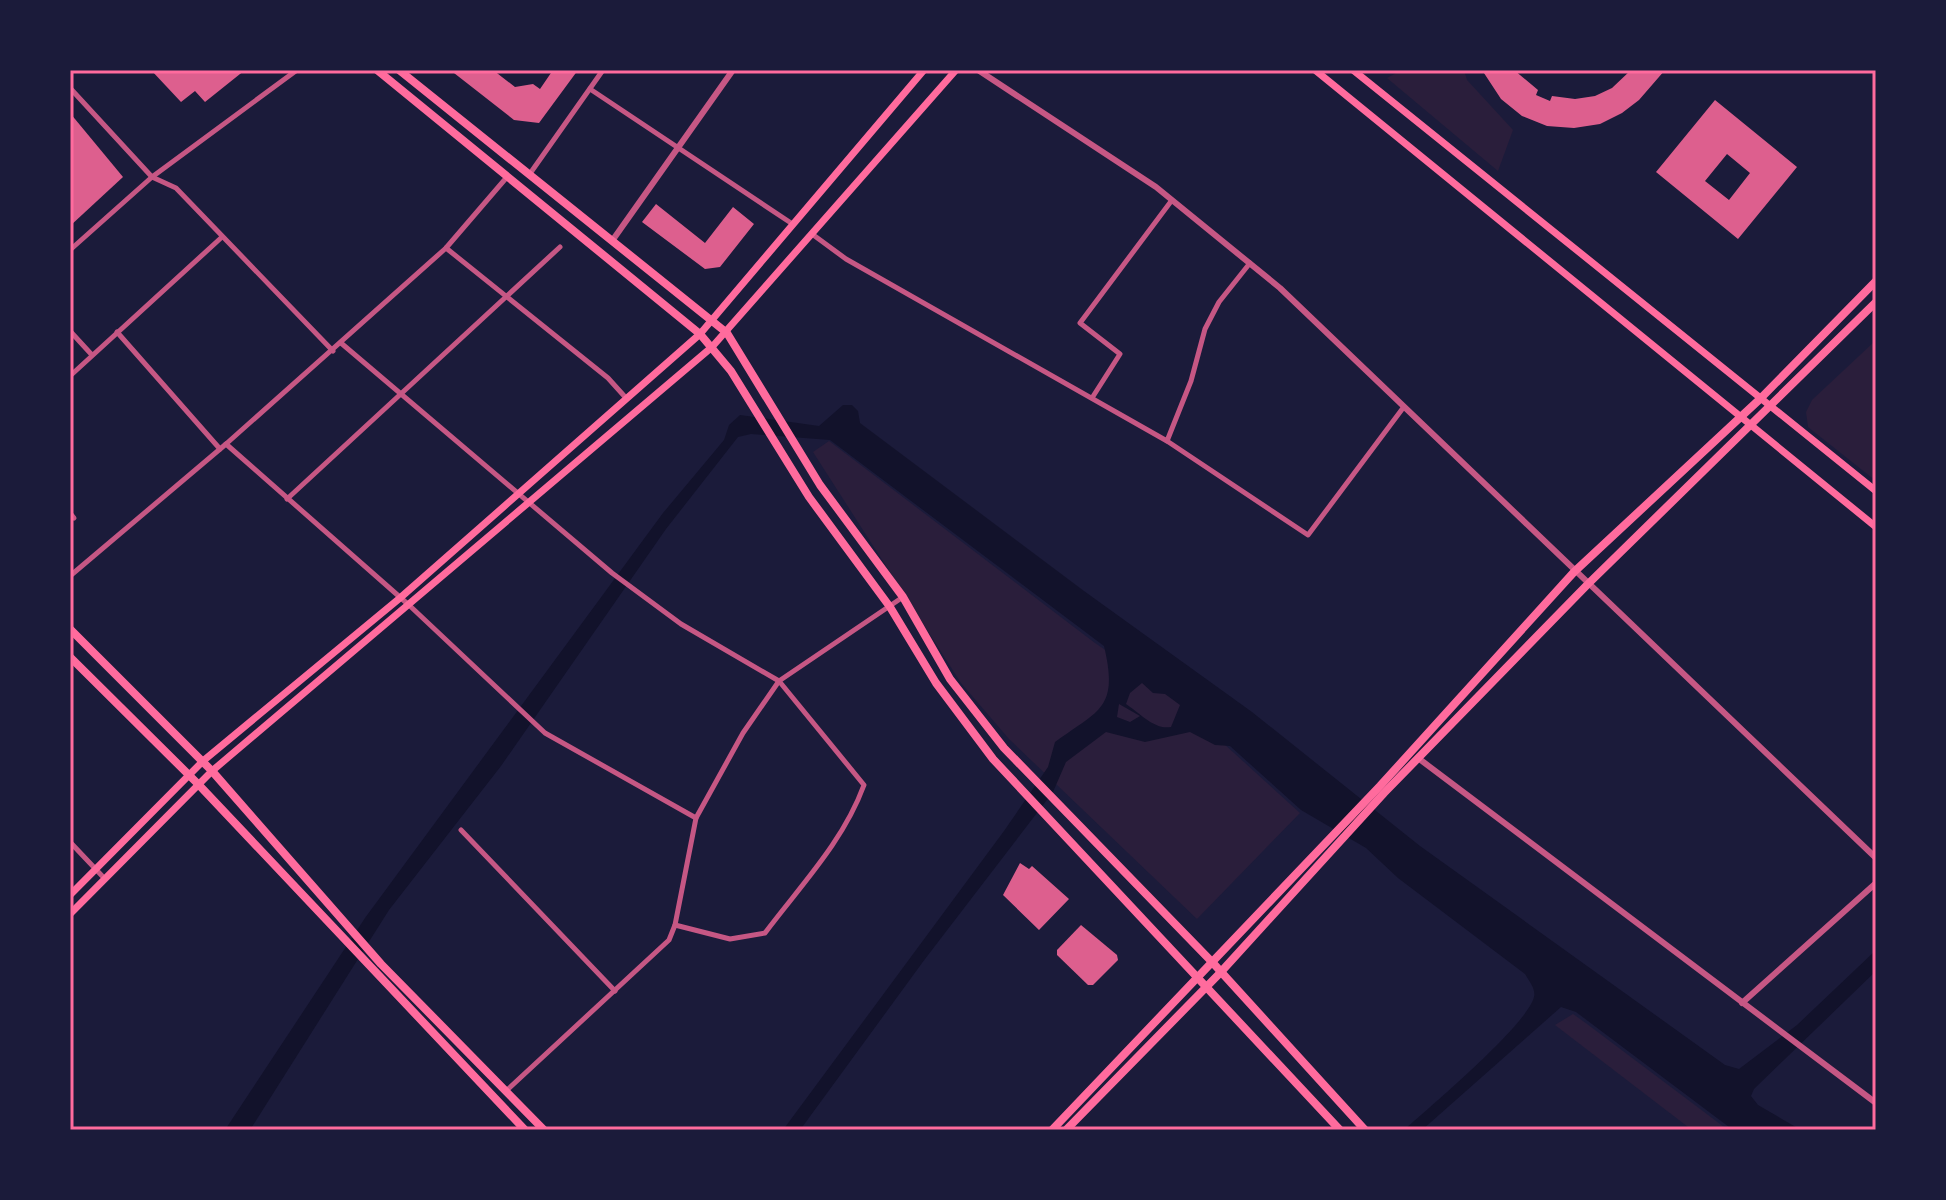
<svg xmlns="http://www.w3.org/2000/svg" width="1946" height="1200" font-family="'PT Serif',serif">
	<style>
		.green { fill: #2a1e3b }
		.water { fill: #12122b; fill-rule: evenodd }
		.building { fill: #dd5f8e; fill-rule: evenodd }
		.lines { fill: none; stroke-linecap: round; stroke-linejoin: round }
		.minor { stroke: #c65784; stroke-width: 5 }
		.tertiary { stroke: #c65784; stroke-width: 6 }
		.secondary { stroke: #ff6b9d; stroke-width: 7 }
		.primary { stroke: #ff6b9d; stroke-width: 8 }
		.neatline { fill: none; stroke: #ff6b9d; stroke-width: 3 }
	</style>
	<rect width="100%" height="100%" fill="#1b1b3a"/>
	<g class="green">
		<polygon points="1402,70 1464,70 1467,80 1513,130 1498,171 1387,78"/>
		<polygon points="1874,342 1876,344 1876,481 1808,427 1806,412 1812,400"/>
		<polygon points="829,441 1095,643 1167,692 1300,813 1197,919 1009,739 961,683 813,452"/>
		<polygon points="1573,1014 1587,1024 1728,1130 1692,1130 1555,1025"/>
	</g>
	<path class="water" d="M843,405H852L858,411L860,423L1084,591L1252,712L1420,846L1725,1065L1739,1069L1797,1025L1876,950V971L1754,1089L1751,1096L1758,1105L1801,1130H1733L1576,1012L1561,1007L1422,1130H1404C1430,1107 1527,1025 1534,997C1536,989 1529,981 1525,974L1398,878L1366,848L1301,810L1230,746L1215,745L1190,732L1145,742L1106,732L1066,762L1053,792L925,959L803,1126L800,1130H783L1004,831L1048,767L1055,742C1099,710 1119,709 1104,646L830,440L751,434L738,437L666,529L501,766L389,910L250,1130H225L365,918L663,513L724,440L729,425L740,415L819,426ZM1142,683L1153,693L1165,694L1180,705L1171,727C1154,730 1140,713 1126,704L1130,693ZM1119,704L1140,716L1130,722L1117,717Z"/>
	<g class="building">
		<polygon points="151,70 245,70 205,102 195,91 181,102"/>
		<polygon points="457,70 493,70 515,87 533,84 540,89 553,70 578,70 539,123 514,120 454,73"/>
		<polygon points="1482,70 1514,70 1538,90 1536,95 1550,101 1552,96 1575,99 1595,96 1612,88 1631,70 1665,70 1639,100 1622,113 1600,124 1574,128 1547,126 1522,116 1501,99"/>
		<path d="M1715,100L1797,167L1738,239L1656,172ZM1727,154L1750,173L1729,200L1705,181Z"/>
		<polygon points="70,113 123,177 70,226"/>
		<polygon points="656,204 705,243 733,207 754,224 720,267 705,269 642,222"/>
		<polygon points="1020,863 1029,869 1032,866 1069,899 1039,930 1003,895"/>
		<polygon points="1081,925 1117,955 1118,960 1093,985 1088,985 1057,955 1057,950"/>
	</g>
	<g class="lines">
		<g class="minor">
			<polyline points="70,88 152,177 176,188 333,351"/>
			<polyline points="590,89 791,223"/>
			<polyline points="529,175 603,70"/>
			<polyline points="812,234 846,259 1167,441 1191,381 1205,329 1219,302 1250,263"/>
			<polyline points="446,248 608,378 626,398"/>
			<polyline points="70,250 152,177 297,70"/>
			<polyline points="70,331 92,355"/>
			<polyline points="117,332 220,449"/>
			<path d="M341,343L612,573L681,624L779,681L864,785C843,842 801,885 765,933L730,939L675,925"/>
			<polyline points="70,376 222,237"/>
			<polyline points="1092,398 1120,354 1080,323 1172,200"/>
			<polyline points="1167,441 1308,535 1403,408"/>
			<polyline points="226,444 410,606 545,733 696,818"/>
			<polyline points="287,499 560,247"/>
			<polyline points="70,513 74,518"/>
			<polyline points="70,576 226,444 446,248 507,177"/>
			<polyline points="461,830 615,991"/>
			<polyline points="70,842 105,879"/>
			<polyline points="506,1091 669,940 675,925 696,818 743,733 779,681 903,597"/>
		</g>
		<g class="tertiary">
			<polyline points="978,70 1156,187 1280,288 1876,858"/>
			<polyline points="612,241 733,70"/>
			<polyline points="1418,758 1876,1103"/>
			<polyline points="1742,1003 1876,883"/>
		</g>
		<g class="secondary">
			<polyline points="1315,70 1876,527"/>
			<polyline points="1353,70 1876,491"/>
			<polyline points="70,895 203,761 400,598 700,334 924,70"/>
			<polyline points="70,914 212,771 712,347 956,70"/>
		</g>
		<g class="primary">
			<polyline points="377,70 700,334 731,371 809,497 890,607 936,683 993,759 1340,1130"/>
			<polyline points="399,70 727,333 820,485 903,597 950,679 1004,748 1213,963 1365,1130"/>
			<polyline points="70,629 212,771 381,964 544,1130"/>
			<polyline points="70,657 198,784 525,1130"/>
			<polyline points="1052,1130 1380,786 1574,572 1760,399 1876,281"/>
			<polyline points="1066,1130 1220,973 1384,793 1587,585 1876,302"/>
		</g>
	</g>
	<rect width="1946" height="1200" fill="none" stroke="#1b1b3a" stroke-width="144"/>
	<rect x="72" y="72" width="1802" height="1056" class="neatline"/>
</svg>
